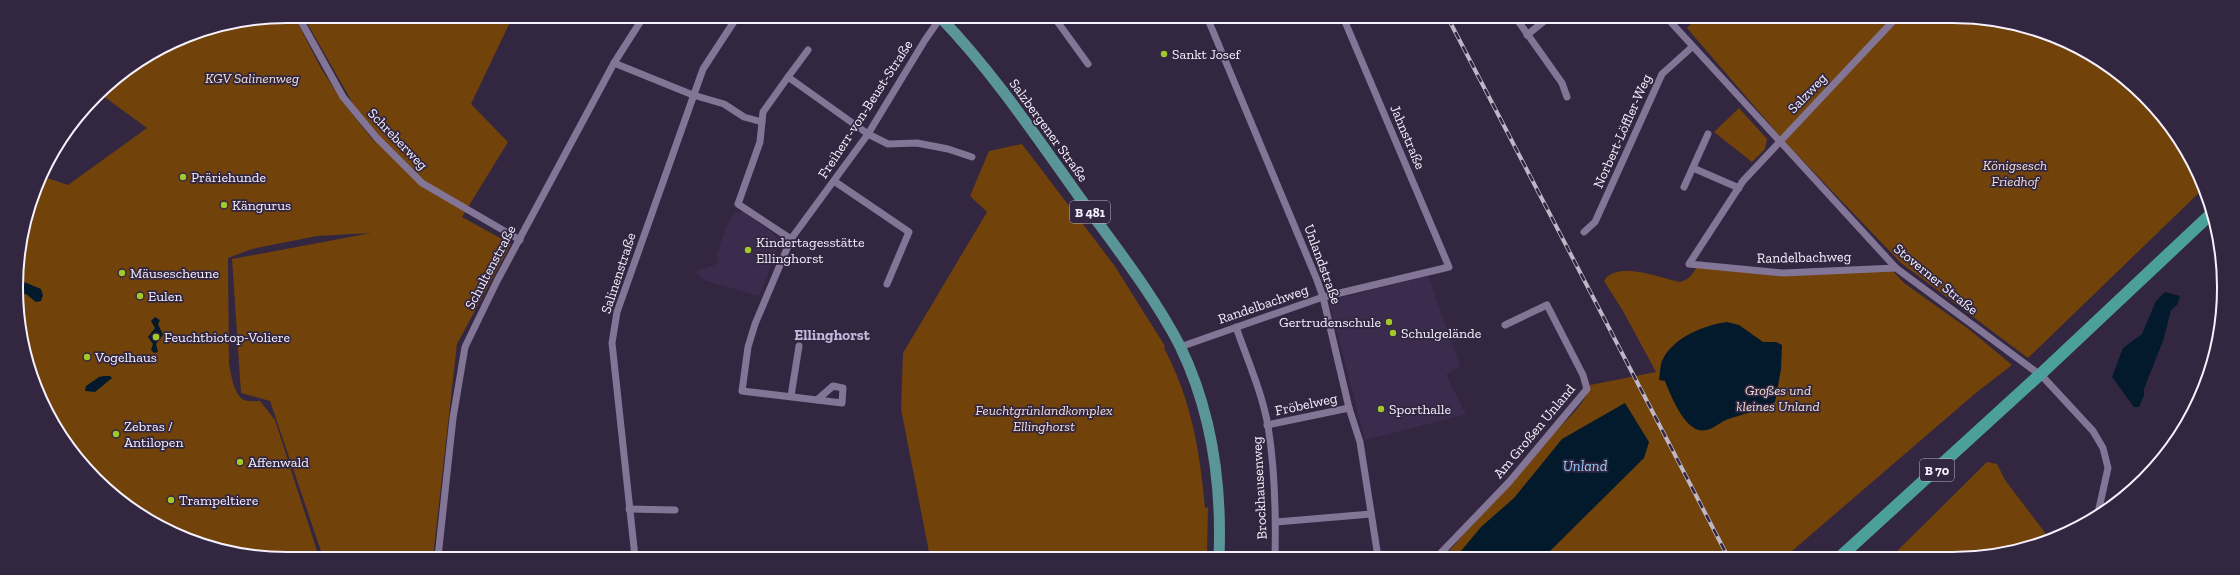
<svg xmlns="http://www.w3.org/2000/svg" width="2240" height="575" font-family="'Zilla Slab',serif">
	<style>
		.built { fill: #3b2c4d }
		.green { fill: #714209 }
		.water { fill: #021a2c }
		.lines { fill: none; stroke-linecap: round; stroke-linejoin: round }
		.minor { stroke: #827595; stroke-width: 7 }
		.primary { stroke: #5a959a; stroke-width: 11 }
		.trunk { stroke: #4ca09c; stroke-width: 12 }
		.rail-casing { stroke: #bdb7c7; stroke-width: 4 }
		.rail { stroke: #322641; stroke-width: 2.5; stroke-dasharray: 8; stroke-linecap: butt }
		.poi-dot { fill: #a1c92a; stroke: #322641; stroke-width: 1.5 }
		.labels { text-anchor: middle; stroke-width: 3.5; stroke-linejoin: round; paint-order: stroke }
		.shield { fill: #322641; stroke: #bbb5c5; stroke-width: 1 }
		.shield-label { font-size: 13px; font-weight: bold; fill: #f6f2fd }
		.poi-label { font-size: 14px; fill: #f6f2fd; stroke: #322641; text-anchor: start }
		.park-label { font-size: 14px; font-style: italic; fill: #f2e0d0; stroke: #322641 }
		.street-label { font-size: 14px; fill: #f6f2fd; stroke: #322641 }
		.neighbourhood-label { font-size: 15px; font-weight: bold; fill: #c5b7da; stroke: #322641 }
		.water-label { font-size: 15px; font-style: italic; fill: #93ccfb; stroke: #322641 }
		.rim { fill: none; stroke: #f6f2fd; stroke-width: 2 }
	</style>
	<rect width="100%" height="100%" fill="#322641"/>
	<g class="built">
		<polygon points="744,212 774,234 780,243 759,296 706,281 694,272 717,264 719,259 716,256 728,222 735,213"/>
		<polygon points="1428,276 1460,366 1446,375 1466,414 1365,440 1329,301"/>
	</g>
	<g class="green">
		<path d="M294,16L322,70L342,101L376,144L303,16H513L471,104L508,142L462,217L511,244L457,344L433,557H323L270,401L241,393L232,259L371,233L317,236L252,249L228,258L229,364C231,374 234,395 244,400C248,402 256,401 260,401L275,420L319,557H252L200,545L152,523L109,492L72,453L30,375L18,323L17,270L25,217L41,176L68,185L147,128L99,93L108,84L184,37L235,21Z"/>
		<polygon points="1697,18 1988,18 2040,30 2088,52 2132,84 2168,122 2196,168 2204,188 2028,358 1901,263 1785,142 1687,28"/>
		<polygon points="1739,108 1767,139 1765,149 1752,162 1714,132"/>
		<path d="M1022,144L1114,265L1165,346L1164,348C1191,399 1200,450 1205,508L1208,507L1207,557H930L901,409L903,353L987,212L970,196L989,151Z"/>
		<path d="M1697,266L1787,273L1890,268L1904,283L1970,330L2012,365L1977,392L1785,557H1444C1477,519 1510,481 1543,444C1558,427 1586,406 1590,385L1656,372L1623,311L1604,281C1616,260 1661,278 1680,282C1690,279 1692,275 1697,266Z"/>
		<polygon points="1987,462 1997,464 2005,480 2049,538 1988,557 1891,557"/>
	</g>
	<g class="water">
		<polygon points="24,282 41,289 43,295 41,301 36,302 26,294 17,296 17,283"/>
		<polygon points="2165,292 2180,296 2177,305 2171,310 2164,338 2144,389 2144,395 2139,407 2134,407 2112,377 2123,348 2142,334 2156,301"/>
		<polygon points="155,317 160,320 158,324 163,335 156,344 158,352 154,353 151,350 153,344 148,337 155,328 151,321"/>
		<path d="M1727,322L1739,325L1763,342H1776L1782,345L1781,369L1775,402C1759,411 1742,414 1726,420C1719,423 1713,429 1706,430C1686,435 1671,396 1665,381L1659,380C1660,374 1660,366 1662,361C1672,338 1704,325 1727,322Z"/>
		<polygon points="104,376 110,376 112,378 95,392 85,391 86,386 99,377"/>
		<polygon points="1625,403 1649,442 1644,458 1544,557 1456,557 1481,527 1514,498 1562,439"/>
	</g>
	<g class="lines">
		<g class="minor">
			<polyline points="298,16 343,97 376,137 422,183 520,240"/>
			<polyline points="1054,17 1088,64"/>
			<polyline points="1207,17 1317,280 1323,297 1349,408 1360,442 1378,557"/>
			<polyline points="1516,18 1562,83 1567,97"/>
			<polyline points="1667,18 1896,268 2043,377 2093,431 2103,448 2108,468 2098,513"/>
			<polyline points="1527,35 1548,18"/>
			<polyline points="614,63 693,95 724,104 744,117 762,122"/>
			<polyline points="788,77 808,50"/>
			<polyline points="1693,168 1739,188"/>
			<polyline points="43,171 46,172"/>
			<polyline points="834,181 909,232 887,284"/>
			<polyline points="1684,187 1708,134"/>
			<polyline points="1584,232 1595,222 1662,74 1692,47"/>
			<polyline points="791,239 738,204 760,142 763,112 788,77 868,134 888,144 917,143 948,149 972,157"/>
			<polyline points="1896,268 1783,273 1689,264 1743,181 1896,18"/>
			<path d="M1236,327C1247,359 1262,392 1268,426C1275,469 1276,513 1275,557"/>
			<polyline points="1180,347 1323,297 1449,267 1343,17"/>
			<polyline points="791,396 799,346"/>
			<polyline points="817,400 833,386 843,388 842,403 742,391 748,347 755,324 791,239 868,134 925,40 941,17"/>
			<polyline points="1267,425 1349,408"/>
			<polyline points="629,509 675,510"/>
			<polyline points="1276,522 1371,514"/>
			<polyline points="438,557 453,418 465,347 497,281 614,63 644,16"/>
			<polyline points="635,557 612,343 617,312 703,69 737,17"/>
			<polyline points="1437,557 1510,481 1587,389 1583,375 1547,305 1505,325"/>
		</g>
		<path class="primary" d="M940,17C990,69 1031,129 1073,188C1109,239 1151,290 1180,346C1212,412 1222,484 1219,557"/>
		<polyline class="trunk" points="1840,557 2046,369 2213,212"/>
		<g class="rail-casing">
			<polyline id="rail" points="1448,18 1728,557"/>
		</g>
		<use href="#rail" class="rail"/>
	</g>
	<g class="poi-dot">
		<circle cx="1164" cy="54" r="4"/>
		<circle cx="183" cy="177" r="4"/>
		<circle cx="224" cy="205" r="4"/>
		<circle cx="748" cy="250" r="4"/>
		<circle cx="122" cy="273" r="4"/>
		<circle cx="140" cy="296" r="4"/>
		<circle cx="1389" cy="322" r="4"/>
		<circle cx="1393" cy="333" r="4"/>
		<circle cx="156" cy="337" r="4"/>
		<circle cx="87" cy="357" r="4"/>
		<circle cx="1381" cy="409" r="4"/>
		<circle cx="116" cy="434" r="4"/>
		<circle cx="240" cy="462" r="4"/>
		<circle cx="171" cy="500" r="4"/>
	</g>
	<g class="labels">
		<g class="shield">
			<rect x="1070" y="201" width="40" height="22" rx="3"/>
			<rect x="1920" y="459" width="34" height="22" rx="3"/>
		</g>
		<g class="shield-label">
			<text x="1090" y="217">B 481</text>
			<text x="1937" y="475">B 70</text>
		</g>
		<g class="poi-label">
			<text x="1172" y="59">Sankt Josef</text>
			<text x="191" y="182">Präriehunde</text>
			<text x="232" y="210">Kängurus</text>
			<text x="756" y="247">Kindertagesstätte<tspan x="756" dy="16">Ellinghorst</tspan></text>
			<text x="130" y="278">Mäusescheune</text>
			<text x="148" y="301">Eulen</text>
			<text x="1381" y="327" text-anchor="end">Gertrudenschule</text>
			<text x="1401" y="338">Schulgelände</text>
			<text x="164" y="342">Feuchtbiotop-Voliere</text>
			<text x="95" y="362">Vogelhaus</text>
			<text x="1389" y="414">Sporthalle</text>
			<text x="124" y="431">Zebras /<tspan x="124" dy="16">Antilopen</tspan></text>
			<text x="248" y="467">Affenwald</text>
			<text x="179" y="505">Trampeltiere</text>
		</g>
		<g class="park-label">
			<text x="252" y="83">KGV Salinenweg</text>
			<text x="2015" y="170">Königsesch<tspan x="2015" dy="16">Friedhof</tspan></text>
			<text x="1778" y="395">Großes und<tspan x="1778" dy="16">kleines Unland</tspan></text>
			<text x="1044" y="415">Feuchtgrünlandkomplex<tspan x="1044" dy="16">Ellinghorst</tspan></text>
		</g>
		<g class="street-label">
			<text transform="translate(1807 93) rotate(-46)" y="5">Salzweg</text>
			<text transform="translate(865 109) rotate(-57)" y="5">Freiherr-von-Beust-Straße</text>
			<text transform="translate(1049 130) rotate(54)" y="5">Salzbergener Straße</text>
			<text transform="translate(1622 131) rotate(-66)" y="5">Norbert-Löffler-Weg</text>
			<text transform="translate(1408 137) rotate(67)" y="5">Jahnstraße</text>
			<text transform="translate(398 139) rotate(46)" y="5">Schreberweg</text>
			<text transform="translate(1804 257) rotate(-1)" y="5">Randelbachweg</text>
			<text transform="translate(1323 264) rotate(70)" y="5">Unlandstraße</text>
			<text transform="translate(490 267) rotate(-62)" y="5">Schultenstraße</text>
			<text transform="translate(618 273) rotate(-72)" y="5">Salinenstraße</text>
			<text transform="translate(1936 279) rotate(39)" y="5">Stoverner Straße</text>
			<text transform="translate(1263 304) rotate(-19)" y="5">Randelbachweg</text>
			<text transform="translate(1306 404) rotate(-12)" y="5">Fröbelweg</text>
			<text transform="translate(1534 431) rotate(-50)" y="5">Am Großen Unland</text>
			<text transform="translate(1259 488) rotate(-93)" y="5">Brockhausenweg</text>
		</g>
		<g class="neighbourhood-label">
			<text x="832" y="340">Ellinghorst</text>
		</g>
		<g class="water-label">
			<text x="1585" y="471">Unland</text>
		</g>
	</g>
	<path d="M0 0H2240V575H0ZM287 23H1953A264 264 0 0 1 2217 287V288A264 264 0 0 1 1953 552H287A264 264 0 0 1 23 288V287A264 264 0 0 1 287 23Z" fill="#322641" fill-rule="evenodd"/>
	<path class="rim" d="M287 23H1953A264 264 0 0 1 2217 287V288A264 264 0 0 1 1953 552H287A264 264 0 0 1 23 288V287A264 264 0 0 1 287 23Z"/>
</svg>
